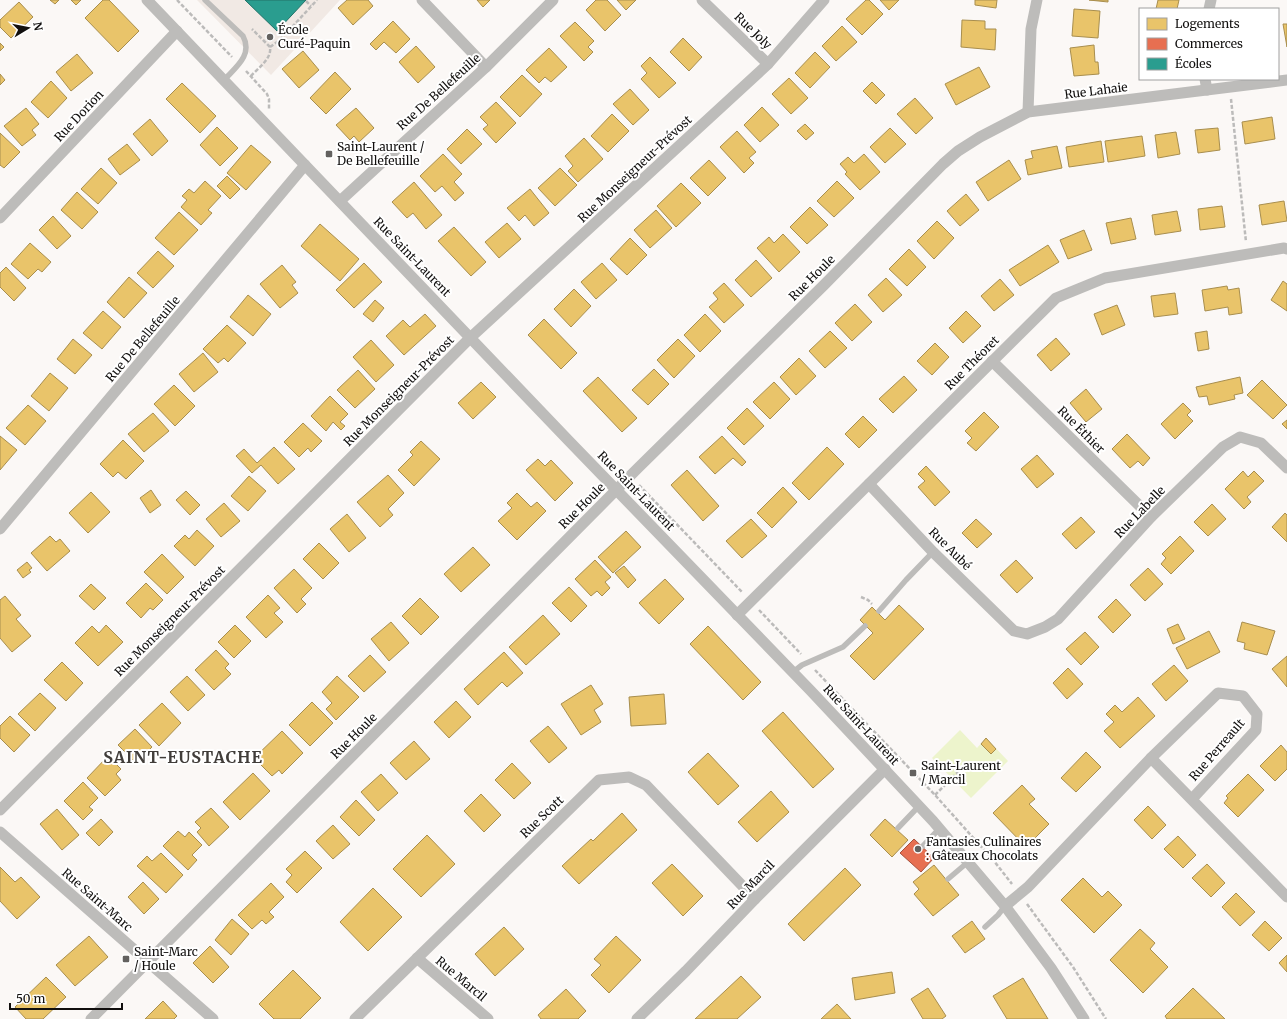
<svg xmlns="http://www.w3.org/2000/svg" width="1287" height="1019" font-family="Merriweather,serif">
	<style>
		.built { fill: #f1e9e4 }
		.green { fill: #edf4cc }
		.homes { fill: #e9c46a; stroke: #a88e4e }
		.shops { fill: #e76f51; stroke: #a7523d }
		.schools { fill: #2a9d8f; stroke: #227268 }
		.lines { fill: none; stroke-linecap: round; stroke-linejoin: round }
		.path { stroke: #bcbbba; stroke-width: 2.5; stroke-dasharray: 4 2; stroke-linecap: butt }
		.service { stroke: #bdbcba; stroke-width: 5.5 }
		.minor { stroke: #bdbcba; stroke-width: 11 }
		.poi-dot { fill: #63615f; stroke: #fff; stroke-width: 1.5 }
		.labels { text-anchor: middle; stroke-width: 4; stroke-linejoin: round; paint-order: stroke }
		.poi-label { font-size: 12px; fill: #110f0e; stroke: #fff; text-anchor: start }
		.street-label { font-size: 12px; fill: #110f0e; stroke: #fff }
		.district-label { font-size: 16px; font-weight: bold; letter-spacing: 1px; fill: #413d3a; stroke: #fff }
	</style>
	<rect width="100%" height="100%" fill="#fbf8f6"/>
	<polygon class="built" points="197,0 340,0 271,75"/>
	<polygon class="green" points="960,730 977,748 986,738 1008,761 971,798 932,758"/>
	<g class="homes">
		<polygon points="50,0 59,0 55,4"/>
		<polygon points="71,0 81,0 76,5"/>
		<polygon points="103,0 109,0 139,31 118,52 85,18"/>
		<polygon points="347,0 368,0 373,6 353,25 338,8"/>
		<polygon points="477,0 490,0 483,7"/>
		<polygon points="596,0 607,0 621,15 605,31 586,10"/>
		<polygon points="617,0 636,0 626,10"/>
		<polygon points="866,0 869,0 883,14 862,35 846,19"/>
		<polygon points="880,0 899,0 889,10"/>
		<polygon points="975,0 997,0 996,8 975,5"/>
		<polygon points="1089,0 1108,0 1108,2"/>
		<polygon points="1158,0 1179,0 1177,9 1156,9"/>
		<polygon points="19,2 33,17 11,38 0,27 0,20"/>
		<polygon points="1074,9 1100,11 1098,38 1072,36"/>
		<polygon points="962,20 985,21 985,29 996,29 995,50 961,47"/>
		<polygon points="393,21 410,39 396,53 384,42 376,50 370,44"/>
		<polygon points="575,22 594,41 588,47 593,52 584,61 560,36"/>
		<polygon points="1283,24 1287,24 1287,47"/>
		<polygon points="842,26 857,42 836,61 822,46"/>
		<polygon points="683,38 702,57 689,71 670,52"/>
		<polygon points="0,43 4,47 0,51"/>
		<polygon points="1094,45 1095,62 1098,62 1099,74 1074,76 1070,48"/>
		<polygon points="416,46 435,67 418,83 399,62"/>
		<polygon points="549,48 567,67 551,82 545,77 539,83 526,70"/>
		<polygon points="303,51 319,70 299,88 282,69"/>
		<polygon points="815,52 830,67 810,88 795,73"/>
		<polygon points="77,54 93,73 71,91 56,72"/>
		<polygon points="650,57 676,83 659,98 641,79 647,73 641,66"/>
		<polygon points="979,67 990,87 956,105 945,84"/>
		<polygon points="335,72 351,89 326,114 310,98"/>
		<polygon points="0,74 5,80 0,85"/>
		<polygon points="522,75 542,94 520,117 500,97"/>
		<polygon points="789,78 808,98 791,114 772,94"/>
		<polygon points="51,81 67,98 48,118 31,102"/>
		<polygon points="872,82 885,95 876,104 863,91"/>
		<polygon points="182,83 216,116 200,133 166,99"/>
		<polygon points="630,89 649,110 633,125 613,104"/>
		<polygon points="915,98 933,118 916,134 897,114"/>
		<polygon points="496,102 516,123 496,143 483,129 488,125 480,117"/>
		<polygon points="762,107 779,125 760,142 744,125"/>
		<polygon points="26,108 39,124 32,130 36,135 22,146 4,126"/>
		<polygon points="356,108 374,128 359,142 354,136 350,140 336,125"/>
		<polygon points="612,114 629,131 608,152 591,136"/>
		<polygon points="1272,117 1275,139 1245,144 1242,122"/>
		<polygon points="150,119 168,141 152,156 133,134"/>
		<polygon points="805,124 814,133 806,140 797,131"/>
		<polygon points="217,127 238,148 220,166 200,145"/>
		<polygon points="890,128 906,144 885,163 870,147"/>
		<polygon points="1218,128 1220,150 1198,153 1195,130"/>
		<polygon points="467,129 482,144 461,164 447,149"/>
		<polygon points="737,131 756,152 749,158 754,163 744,173 720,147"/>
		<polygon points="1176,132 1180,154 1158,158 1155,135"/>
		<polygon points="0,133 20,152 4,168 0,165"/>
		<polygon points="1142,136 1145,156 1108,162 1105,141"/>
		<polygon points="584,138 603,159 578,182 568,171 573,166 565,156"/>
		<polygon points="1101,141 1104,162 1069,167 1066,147"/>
		<polygon points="127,144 140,160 120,175 108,159"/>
		<polygon points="251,145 271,162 246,190 227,173"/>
		<polygon points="1057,146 1062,168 1028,175 1025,160 1033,158 1031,151"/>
		<polygon points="443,154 462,174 454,182 464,193 455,201 442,186 435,192 420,176"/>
		<polygon points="864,154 880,172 860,190 845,174 847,172 840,164 848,157 854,163"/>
		<polygon points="709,160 726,178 708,196 690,178"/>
		<polygon points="1009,160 1021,179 988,201 976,182"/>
		<polygon points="101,168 117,183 98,204 81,189"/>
		<polygon points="560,168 577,185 555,206 538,188"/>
		<polygon points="227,176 240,189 230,199 217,186"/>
		<polygon points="205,181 221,196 208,210 212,213 201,225 181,207 187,200 182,196 189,189 194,193"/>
		<polygon points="837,181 854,198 834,217 817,201"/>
		<polygon points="414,182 442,215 426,229 413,213 407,218 392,202"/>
		<polygon points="681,183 701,203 676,227 657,206"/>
		<polygon points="530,189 549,213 534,226 525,215 519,221 507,208"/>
		<polygon points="77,192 98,212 82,229 61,210"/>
		<polygon points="966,194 979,210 960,226 947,211"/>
		<polygon points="1284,201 1287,221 1262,225 1259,205"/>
		<polygon points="1222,206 1225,227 1200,230 1198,209"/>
		<polygon points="810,207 828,225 807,244 790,227"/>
		<polygon points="656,210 672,228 650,248 634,230"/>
		<polygon points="1177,211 1181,231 1155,235 1152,215"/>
		<polygon points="179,212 198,230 174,255 155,238"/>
		<polygon points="53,216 71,236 57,249 39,230"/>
		<polygon points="1131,218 1136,239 1111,244 1106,223"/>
		<polygon points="937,221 954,238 934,259 917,241"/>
		<polygon points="507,223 521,239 499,258 485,242"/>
		<polygon points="320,224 359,259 340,281 301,246"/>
		<polygon points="454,227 486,262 471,276 438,241"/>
		<polygon points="1084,230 1092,250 1068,259 1060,240"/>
		<polygon points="783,234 800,252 779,272 757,248 769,237 774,243"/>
		<polygon points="630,238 647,255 627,275 610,259"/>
		<polygon points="30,243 51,262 42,272 38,269 28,279 11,264"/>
		<polygon points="1048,245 1059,262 1020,286 1009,270"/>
		<polygon points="909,249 926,267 907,286 889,269"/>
		<polygon points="158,251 174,266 153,288 137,273"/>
		<polygon points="756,260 772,278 751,297 735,280"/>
		<polygon points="364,263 382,282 354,308 336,290"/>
		<polygon points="602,263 617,280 596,299 581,282"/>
		<polygon points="282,265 296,282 292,285 298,293 280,308 260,284"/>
		<polygon points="6,267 26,288 14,301 0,287 0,273"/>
		<polygon points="129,277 147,293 124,318 107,302"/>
		<polygon points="886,278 902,295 883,312 868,295"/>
		<polygon points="1000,279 1014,295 994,311 981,296"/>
		<polygon points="1283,281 1287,284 1287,311 1271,300"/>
		<polygon points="724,283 744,305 724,323 709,307 718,299 713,293"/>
		<polygon points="1227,286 1228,290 1239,288 1242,313 1229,315 1228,307 1205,311 1202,290"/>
		<polygon points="574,289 591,306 571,327 554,309"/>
		<polygon points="1175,293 1178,314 1154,317 1151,296"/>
		<polygon points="248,295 271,314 253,336 230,317"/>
		<polygon points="375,300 384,308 373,322 363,314"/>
		<polygon points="855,304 872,322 852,341 835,323"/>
		<polygon points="1117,305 1125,325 1102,335 1094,314"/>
		<polygon points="103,311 121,327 102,349 83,333"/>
		<polygon points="966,311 981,326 963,343 949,328"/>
		<polygon points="425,314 436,326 404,355 386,336 403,320 410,327"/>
		<polygon points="705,314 721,331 700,352 684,335"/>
		<polygon points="544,319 577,353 561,369 528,335"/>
		<polygon points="227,325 246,343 228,362 224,358 218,363 203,349"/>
		<polygon points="830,331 847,348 825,368 809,351"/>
		<polygon points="1207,331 1209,349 1198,351 1195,333"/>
		<polygon points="1056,338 1070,354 1051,371 1037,355"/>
		<polygon points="73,339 92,355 75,374 57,359"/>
		<polygon points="678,339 695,356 674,378 657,360"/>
		<polygon points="371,340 394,365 376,382 353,357"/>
		<polygon points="935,343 949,357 932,375 917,361"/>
		<polygon points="203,353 218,372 194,392 179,374"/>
		<polygon points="799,358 816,376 796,395 780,377"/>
		<polygon points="654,369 669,384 648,405 632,390"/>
		<polygon points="358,370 375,389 355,408 337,390"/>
		<polygon points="50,373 68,388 49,411 31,396"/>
		<polygon points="904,376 917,390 893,413 879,399"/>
		<polygon points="598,377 637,418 622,432 583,391"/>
		<polygon points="1240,377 1243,393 1234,395 1235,399 1209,405 1207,396 1199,397 1196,387"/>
		<polygon points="1262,380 1287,405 1273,419 1247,395"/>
		<polygon points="481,382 496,397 473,419 458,403"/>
		<polygon points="774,382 790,399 770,419 753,402"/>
		<polygon points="174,385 195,406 175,426 154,404"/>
		<polygon points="1086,389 1102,409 1086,422 1070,403"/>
		<polygon points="330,396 348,414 340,422 345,426 341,430 333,422 326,431 311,416"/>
		<polygon points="1183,403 1191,411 1187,415 1193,421 1175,439 1161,424"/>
		<polygon points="28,405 46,421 25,445 6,428"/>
		<polygon points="747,408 764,426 744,445 727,428"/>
		<polygon points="984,412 999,427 976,451 967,443 972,438 965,431"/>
		<polygon points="153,413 169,431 144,452 128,434"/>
		<polygon points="863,416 877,430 859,448 845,434"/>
		<polygon points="1287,420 1287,429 1282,424"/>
		<polygon points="303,423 322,441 311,452 308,448 299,457 284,442"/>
		<polygon points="1127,434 1150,458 1143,466 1138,461 1130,468 1112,449"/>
		<polygon points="0,436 17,450 0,470"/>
		<polygon points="722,436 746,462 742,466 733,458 715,474 699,457"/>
		<polygon points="123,440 144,461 126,479 118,472 113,477 100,464"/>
		<polygon points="421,441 440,459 414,486 398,470 413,455 410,452"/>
		<polygon points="274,447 295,469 278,484 261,465 252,473 236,456 244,449 257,463"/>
		<polygon points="827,447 844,464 809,500 792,483"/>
		<polygon points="1037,455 1054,474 1037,488 1021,469"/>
		<polygon points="538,459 545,466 551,460 573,483 555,501 526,470"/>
		<polygon points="926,466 950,492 935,506 918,487 925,481 918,474"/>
		<polygon points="687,470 719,506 703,521 671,485"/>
		<polygon points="1243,471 1248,477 1254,471 1264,481 1247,497 1251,502 1244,509 1225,489"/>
		<polygon points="388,475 404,493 388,509 393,515 380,527 357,502"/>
		<polygon points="249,476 266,491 248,511 231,496"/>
		<polygon points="783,487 797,502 772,528 757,513"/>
		<polygon points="151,490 161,505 150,513 140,498"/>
		<polygon points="186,491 200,505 190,515 176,500"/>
		<polygon points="91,492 110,512 88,533 69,513"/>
		<polygon points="517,493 531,507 537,502 546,511 517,540 498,521 512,508 507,503"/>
		<polygon points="224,503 240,521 221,537 206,519"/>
		<polygon points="1212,504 1226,519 1208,536 1194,522"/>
		<polygon points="1285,513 1287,515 1287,542 1272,527"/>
		<polygon points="347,514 366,538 349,552 330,529"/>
		<polygon points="1081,517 1095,532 1076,549 1062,534"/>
		<polygon points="751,519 767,536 742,558 726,541"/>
		<polygon points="976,519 992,534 977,548 962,533"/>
		<polygon points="197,530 214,546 195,566 174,546 185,535 189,539"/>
		<polygon points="626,531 641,547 613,573 598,557"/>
		<polygon points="50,536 56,542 60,539 70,551 47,571 31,553"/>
		<polygon points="1180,536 1194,551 1171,574 1161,564 1166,558 1162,554"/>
		<polygon points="319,543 339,563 323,579 303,559"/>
		<polygon points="473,547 490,565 461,592 444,574"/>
		<polygon points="162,554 184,577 167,594 144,572"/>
		<polygon points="595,560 611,577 605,582 610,588 602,596 597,591 591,596 575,579"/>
		<polygon points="1016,560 1033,578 1017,593 1000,575"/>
		<polygon points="27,562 32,568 29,570 31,572 23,578 17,570"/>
		<polygon points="624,566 636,580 628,588 615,573"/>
		<polygon points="1148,568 1163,584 1145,601 1130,585"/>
		<polygon points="294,569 312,588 301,599 306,604 297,613 274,588"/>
		<polygon points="665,579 684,599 659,624 639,603"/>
		<polygon points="146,583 163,600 153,610 150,608 141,618 126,603"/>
		<polygon points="91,584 106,598 94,610 79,596"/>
		<polygon points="569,587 587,606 571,622 552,603"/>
		<polygon points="268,595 280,608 274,613 283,622 266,638 246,617"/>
		<polygon points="5,596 21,615 16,619 31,636 12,652 0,638 0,600"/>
		<polygon points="420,598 439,617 421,635 402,616"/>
		<polygon points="1116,599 1131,615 1113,633 1098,617"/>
		<polygon points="899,605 924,629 874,680 850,656 873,633 860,620 872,607 885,620"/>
		<polygon points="543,615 560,634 526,665 509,647"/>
		<polygon points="391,622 409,643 389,661 371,639"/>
		<polygon points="1242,622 1275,631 1267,655 1244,649 1245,643 1237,641"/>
		<polygon points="1178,624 1185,639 1173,644 1167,629"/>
		<polygon points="106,625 123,642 98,666 75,643 92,626 99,633"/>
		<polygon points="235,625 251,641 234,658 218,642"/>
		<polygon points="708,626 761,682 743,700 690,644"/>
		<polygon points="1209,631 1220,652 1187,669 1176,648"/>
		<polygon points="1085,632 1099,647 1081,665 1066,649"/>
		<polygon points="216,650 229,664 225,668 231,674 214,690 195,670"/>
		<polygon points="504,652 523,673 507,687 502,682 478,705 464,689"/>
		<polygon points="370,655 386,672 364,692 348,676"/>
		<polygon points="1287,656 1287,687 1272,669"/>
		<polygon points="62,662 83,683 66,701 44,680"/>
		<polygon points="1174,665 1188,681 1166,701 1152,684"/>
		<polygon points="1068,668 1083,684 1067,699 1053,683"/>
		<polygon points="187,676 205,695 188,711 170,692"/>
		<polygon points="337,676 359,697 336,720 326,709 332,703 322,692"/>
		<polygon points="591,685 603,704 594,710 601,722 581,735 561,704"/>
		<polygon points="40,693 56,708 35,731 18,714"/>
		<polygon points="664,694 666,724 631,726 629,697"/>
		<polygon points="1138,697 1155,716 1120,748 1104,731 1114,722 1106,714 1115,705 1122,712"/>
		<polygon points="456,701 471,717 449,738 434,722"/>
		<polygon points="312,702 333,723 310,746 289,725"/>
		<polygon points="162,703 181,723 159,746 139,725"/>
		<polygon points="783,712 834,769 813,788 762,731"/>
		<polygon points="10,716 30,735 14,752 0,738 0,726"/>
		<polygon points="548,726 567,748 549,763 530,741"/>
		<polygon points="135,729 152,747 136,763 118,745"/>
		<polygon points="282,731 303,753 282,774 279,770 272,776 254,758"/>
		<polygon points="986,738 996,749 991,754 981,744"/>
		<polygon points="414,741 430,759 406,780 390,763"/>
		<polygon points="1281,745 1287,752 1287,769 1275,781 1260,766"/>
		<polygon points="1086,752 1101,767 1076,792 1061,778"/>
		<polygon points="708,753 739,786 718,805 688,772"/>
		<polygon points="108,756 121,769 116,774 121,780 105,796 87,778"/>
		<polygon points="512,763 531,783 514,799 495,780"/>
		<polygon points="253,773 270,791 240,820 223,802"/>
		<polygon points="381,774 398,793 378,811 361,792"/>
		<polygon points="1248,774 1264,790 1238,817 1224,803 1228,798 1226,796"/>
		<polygon points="83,782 98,798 89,807 93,810 83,820 64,801"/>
		<polygon points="1022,785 1035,799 1029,804 1049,824 1026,847 993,813"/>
		<polygon points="771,791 789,812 757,842 738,822"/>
		<polygon points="481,794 501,815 484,832 464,811"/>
		<polygon points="356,800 375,820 359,836 340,817"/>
		<polygon points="1148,806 1166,825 1152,839 1134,820"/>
		<polygon points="211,808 229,827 209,846 197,832 201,828 195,822"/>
		<polygon points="57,809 79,835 62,850 40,824"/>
		<polygon points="622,813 637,830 579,884 562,866 591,839 593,841"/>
		<polygon points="101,819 113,832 99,846 86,833"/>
		<polygon points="885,819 908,840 892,857 870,835"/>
		<polygon points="333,825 350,844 333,859 316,841"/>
		<polygon points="178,831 185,837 189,832 202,845 192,855 197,860 188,870 163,846"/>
		<polygon points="427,835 455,864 421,897 393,869"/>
		<polygon points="1178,836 1196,855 1183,868 1164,849"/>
		<polygon points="305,851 322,868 297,893 286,882 292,875 286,869"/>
		<polygon points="161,853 183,875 166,893 137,866 147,856 152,861"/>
		<polygon points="672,864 703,896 683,916 652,883"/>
		<polygon points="1207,864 1225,883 1211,897 1192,878"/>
		<polygon points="934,865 959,895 933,916 914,894 919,889 913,882"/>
		<polygon points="0,867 15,882 21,877 40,897 17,919 0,901"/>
		<polygon points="845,868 861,885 804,941 788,924"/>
		<polygon points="1083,878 1102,897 1108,891 1122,905 1094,933 1061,900"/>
		<polygon points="143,882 159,899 144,914 128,897"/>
		<polygon points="271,883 284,897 269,912 274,917 266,924 262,920 252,929 238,915"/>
		<polygon points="373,888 402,917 368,951 340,922"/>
		<polygon points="1236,893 1255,912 1240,926 1222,907"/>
		<polygon points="232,919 249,934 231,955 215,940"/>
		<polygon points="972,921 985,939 965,953 952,936"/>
		<polygon points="1265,921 1282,938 1269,951 1252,935"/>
		<polygon points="504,927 524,949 495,976 475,954"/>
		<polygon points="1140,929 1155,943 1150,949 1168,967 1143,993 1110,960"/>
		<polygon points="89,936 108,957 75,986 56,965"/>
		<polygon points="616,936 641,960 609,993 591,975 601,965 594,959"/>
		<polygon points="210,946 229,967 213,983 193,963"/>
		<polygon points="1287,955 1287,972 1279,963"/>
		<polygon points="293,970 321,998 300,1019 274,1019 259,1004"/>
		<polygon points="892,972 895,993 855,1000 852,978"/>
		<polygon points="741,976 761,997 737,1019 695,1019"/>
		<polygon points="46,977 66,997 43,1019 26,1019 15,1007"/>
		<polygon points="1023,978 1048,1019 1007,1019 993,996"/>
		<polygon points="928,988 946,1016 942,1019 923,1019 911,999"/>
		<polygon points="1193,988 1225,1019 1167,1019 1165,1016"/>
		<polygon points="566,989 586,1011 578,1019 541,1019 538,1015"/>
		<polygon points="163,1001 177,1016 174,1019 145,1019"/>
		<polygon points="837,1004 851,1019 821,1019"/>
	</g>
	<polygon class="shops" points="914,839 934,858 921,872 900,853"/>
	<polygon class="schools" points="245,0 306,0 277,31"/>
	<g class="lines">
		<g class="path">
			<polyline points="177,0 232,57"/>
			<polyline points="306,1 311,6"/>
			<polyline points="270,47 280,40 317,0"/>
			<polyline points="246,71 267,94 269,99 269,109"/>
			<path d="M251,76C258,68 272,59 270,47L252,29"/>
			<polyline points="1231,99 1246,242"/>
			<polyline points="639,485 742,592"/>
			<polyline points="861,597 868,600 872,604"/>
			<polyline points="759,610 801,654"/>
			<polyline points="815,670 935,795 994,861 1012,884"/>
			<polyline points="935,795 968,762"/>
			<polyline points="1027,904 1073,967 1106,1019"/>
		</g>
		<g class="service">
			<path d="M205,0L243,36C253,55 236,67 224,80"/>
			<polyline points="879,611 906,580 933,552"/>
			<polyline points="793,672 802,665 843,647 865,626"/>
			<polyline points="898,828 919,806"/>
			<polyline points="923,846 940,828"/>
			<polyline points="948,879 968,862"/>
			<polyline points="985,927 998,915 1005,906"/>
		</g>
		<g class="minor">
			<polyline points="147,0 569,441 811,691 933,821 1005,906 1051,968 1084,1019"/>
			<polyline points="422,0 486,67"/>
			<polyline points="702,0 768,64"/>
			<polyline points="1209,9 1211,0"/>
			<polyline points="1205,79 1207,90"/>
			<polyline points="1028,112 1031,29 1037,0"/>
			<polyline points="340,201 486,67 553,0"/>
			<polyline points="0,218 177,31"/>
			<polyline points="992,361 1151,517"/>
			<polyline points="869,484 933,552 1014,631 1027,634 1045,627 1058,619 1151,517 1223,447 1240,437 1261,443 1287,468"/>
			<polyline points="0,529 305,165"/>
			<polyline points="737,615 1056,298 1105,278 1284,248 1287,249"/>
			<polyline points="1151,758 1218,693 1243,696 1257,714 1256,730 1192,799"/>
			<polyline points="0,810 470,338 768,64 824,0"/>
			<polyline points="0,832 213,1019"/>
			<polyline points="1005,906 1028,887 1151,758 1287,897"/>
			<polyline points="417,958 488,1019"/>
			<polyline points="91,1019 638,468 824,285 943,164 958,151 980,137 1028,112 1287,80"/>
			<polyline points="355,1019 599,780 629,777 646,785 755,899"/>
			<polyline points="637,1019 686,971 755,899 885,769"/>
		</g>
	</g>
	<g class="poi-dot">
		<circle cx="270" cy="37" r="4"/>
		<rect x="325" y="150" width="8" height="8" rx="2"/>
		<rect x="909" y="769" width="8" height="8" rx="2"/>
		<circle cx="918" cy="849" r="4"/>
		<rect x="122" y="955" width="8" height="8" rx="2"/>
	</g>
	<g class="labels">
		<g class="poi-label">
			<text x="278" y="34">École<tspan x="278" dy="14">Curé-Paquin</tspan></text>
			<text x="337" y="151">Saint-Laurent /<tspan x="337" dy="14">De Bellefeuille</tspan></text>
			<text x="921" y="770">Saint-Laurent<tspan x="921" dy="14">/ Marcil</tspan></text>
			<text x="926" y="846">Fantasies Culinaires<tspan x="926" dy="14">: Gâteaux Chocolats</tspan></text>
			<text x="134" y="956">Saint-Marc<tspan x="134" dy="14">/ Houle</tspan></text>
		</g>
		<g class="street-label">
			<text transform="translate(753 31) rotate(44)" y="4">Rue Joly</text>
			<text transform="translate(1096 91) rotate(-7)" y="4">Rue Lahaie</text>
			<text transform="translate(439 92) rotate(-42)" y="4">Rue De Bellefeuille</text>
			<text transform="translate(79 116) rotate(-47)" y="4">Rue Dorion</text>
			<text transform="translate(635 169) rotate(-43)" y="4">Rue Monseigneur-Prévost</text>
			<text transform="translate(412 257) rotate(46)" y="4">Rue Saint-Laurent</text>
			<text transform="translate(812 278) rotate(-45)" y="4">Rue Houle</text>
			<text transform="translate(143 339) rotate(-50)" y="4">Rue De Bellefeuille</text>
			<text transform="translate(972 363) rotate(-45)" y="4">Rue Théoret</text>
			<text transform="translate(399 391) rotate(-45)" y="4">Rue Monseigneur-Prévost</text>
			<text transform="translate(1081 430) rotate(45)" y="4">Rue Éthier</text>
			<text transform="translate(636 491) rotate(46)" y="4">Rue Saint-Laurent</text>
			<text transform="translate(582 506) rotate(-45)" y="4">Rue Houle</text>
			<text transform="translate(1140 512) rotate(-46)" y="4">Rue Labelle</text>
			<text transform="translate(950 549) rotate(45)" y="4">Rue Aubé</text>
			<text transform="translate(170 621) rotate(-45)" y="4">Rue Monseigneur-Prévost</text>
			<text transform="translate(861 725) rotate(47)" y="4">Rue Saint-Laurent</text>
			<text transform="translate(354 736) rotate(-45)" y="4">Rue Houle</text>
			<text transform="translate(1217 750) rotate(-49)" y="4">Rue Perreault</text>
			<text transform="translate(542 817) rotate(-44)" y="4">Rue Scott</text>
			<text transform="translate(751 885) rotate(-46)" y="4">Rue Marcil</text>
			<text transform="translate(97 900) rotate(41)" y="4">Rue Saint-Marc</text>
			<text transform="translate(461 979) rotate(40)" y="4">Rue Marcil</text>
		</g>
		<g class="district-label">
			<text x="183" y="763">SAINT-EUSTACHE</text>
		</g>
	</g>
	<rect x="1139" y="8" width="140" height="72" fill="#ffffff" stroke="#a09f9f"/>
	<rect x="1147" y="18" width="20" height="12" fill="#e9c46a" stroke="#a09f9f"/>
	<text x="1175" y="28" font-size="12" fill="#110f0e">Logements</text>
	<rect x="1147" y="38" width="20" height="12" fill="#e76f51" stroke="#a09f9f"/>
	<text x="1175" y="48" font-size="12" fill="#110f0e">Commerces</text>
	<rect x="1147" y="58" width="20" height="12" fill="#2a9d8f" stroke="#a09f9f"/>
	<text x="1175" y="68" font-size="12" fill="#110f0e">Écoles</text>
	<g transform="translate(28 28) rotate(80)" stroke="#ffffff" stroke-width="3" paint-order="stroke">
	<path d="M0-3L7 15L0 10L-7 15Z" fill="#110f0e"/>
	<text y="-6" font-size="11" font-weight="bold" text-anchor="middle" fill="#110f0e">N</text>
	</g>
	<path d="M10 1003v6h112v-6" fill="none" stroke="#110f0e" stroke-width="2"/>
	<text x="16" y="1003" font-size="12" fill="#110f0e" stroke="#ffffff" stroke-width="3" paint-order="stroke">50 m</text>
</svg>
